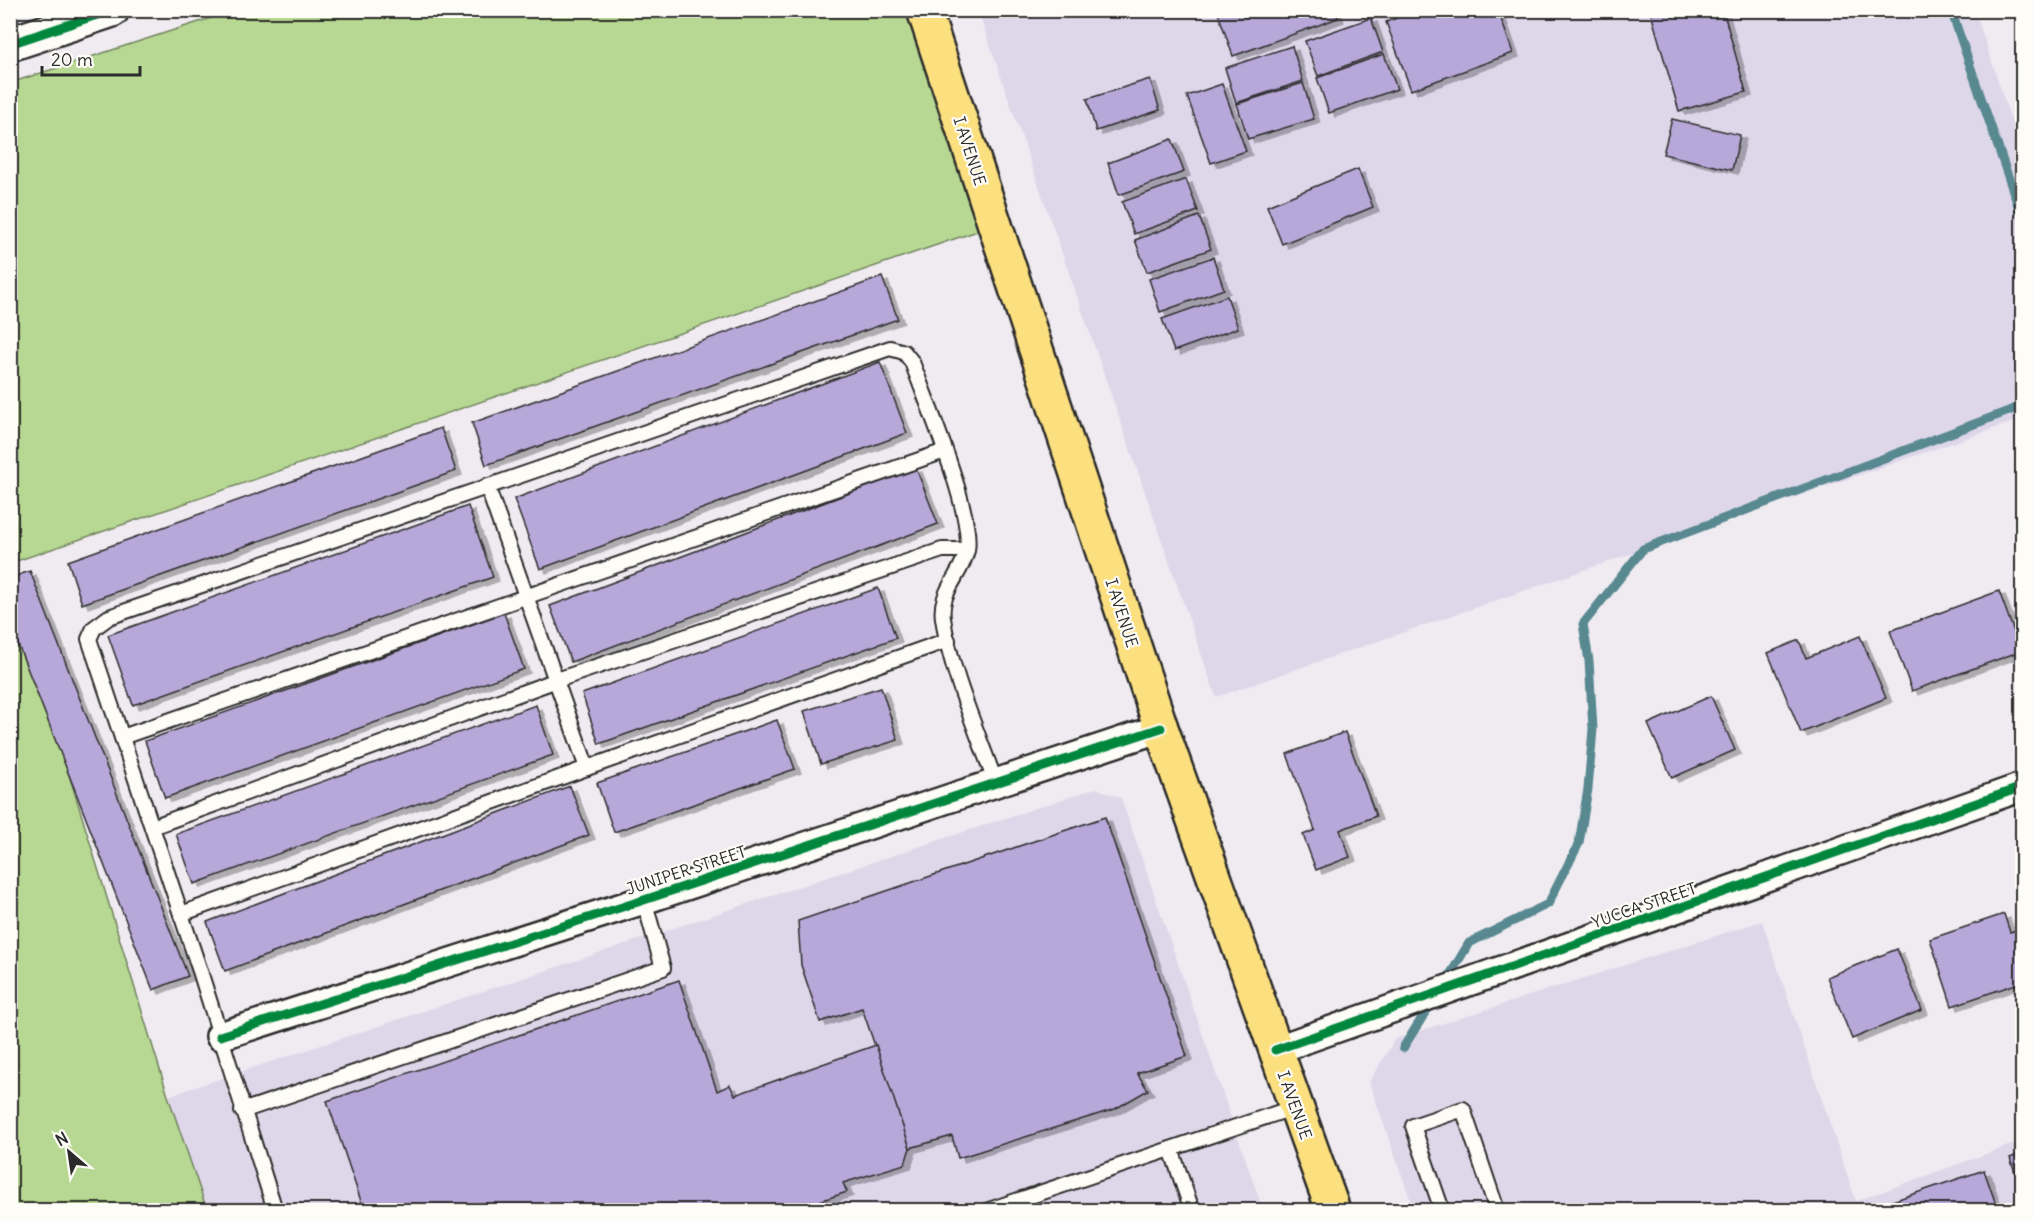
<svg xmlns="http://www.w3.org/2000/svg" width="2033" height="1221" font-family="Delius,sans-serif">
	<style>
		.built { fill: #ded7ea }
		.green { fill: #b7d892; stroke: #71825e; stroke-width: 1.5 }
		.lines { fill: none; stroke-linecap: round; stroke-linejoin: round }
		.stream { stroke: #598890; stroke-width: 9 }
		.building { fill: #b8a8d9; stroke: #2b2b2b; stroke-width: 1.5; filter: url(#shadow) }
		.lane-casing { stroke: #2b2b2b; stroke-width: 18 }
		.street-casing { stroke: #2b2b2b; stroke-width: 32 }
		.secondary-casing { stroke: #2b2b2b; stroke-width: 38 }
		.primary-casing { stroke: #2b2b2b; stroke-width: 38 }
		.lane { stroke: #fdfcf7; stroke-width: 14 }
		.street { stroke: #fdfcf7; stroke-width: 27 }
		.secondary { stroke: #fdfcf7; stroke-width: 33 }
		.primary { stroke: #fce080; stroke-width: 33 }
		.cycleway-casing { stroke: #fdfcf7; stroke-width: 13 }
		.cycleway { stroke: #00873e; stroke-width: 9 }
		.labels { text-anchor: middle; stroke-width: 4.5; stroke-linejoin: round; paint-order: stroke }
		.street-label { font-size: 16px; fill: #2b2b2b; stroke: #fdfcf7 }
	</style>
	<defs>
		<filter id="shadow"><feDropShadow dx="6" dy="4" stdDeviation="0" flood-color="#0004"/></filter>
	</defs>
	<rect width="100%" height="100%" fill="#efebf1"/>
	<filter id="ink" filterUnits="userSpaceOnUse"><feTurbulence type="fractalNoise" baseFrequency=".0167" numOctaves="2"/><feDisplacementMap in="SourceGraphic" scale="12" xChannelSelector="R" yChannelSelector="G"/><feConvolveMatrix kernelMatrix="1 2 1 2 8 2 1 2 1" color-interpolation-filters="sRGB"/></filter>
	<g filter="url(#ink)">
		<g class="built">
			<polygon points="978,11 1975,11 2022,153 2022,419 1216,697"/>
			<polygon points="1096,788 1121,798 1263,1210 207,1210 168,1096"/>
			<polygon points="1762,921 1856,1201 2022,1141 2022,1210 1414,1210 1369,1082 1395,1039"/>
		</g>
		<g class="green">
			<polygon points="233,11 905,11 995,225 11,563 10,83"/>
			<polygon points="10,583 168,1096 207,1210 11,1210"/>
		</g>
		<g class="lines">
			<g class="stream">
				<polyline points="1951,10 2022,217"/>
				<polyline points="1445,983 1469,943 1548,904 1579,843 1588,789 1593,729 1589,661 1583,624 1643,549 2022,406"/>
				<polyline points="1403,1048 1432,1002"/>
			</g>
		</g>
		<g class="building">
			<polygon points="1225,10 1335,10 1338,18 1233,56 1218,13"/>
			<polygon points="1418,10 1498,10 1513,53 1411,90 1386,22"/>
			<polygon points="1650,10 1723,10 1746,92 1679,111"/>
			<polygon points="1371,18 1383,52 1318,76 1305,41"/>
			<polygon points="1292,46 1303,81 1236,103 1225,68"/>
			<polygon points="1384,54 1397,89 1329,113 1317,78"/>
			<polygon points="1150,79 1160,110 1096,131 1087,99"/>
			<polygon points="1303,83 1314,119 1248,139 1237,104"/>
			<polygon points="1222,84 1246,151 1211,163 1187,96"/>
			<polygon points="1672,119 1740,135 1732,170 1663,154"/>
			<polygon points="1172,139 1184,172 1119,195 1108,163"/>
			<polygon points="1358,169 1373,207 1282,244 1267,206"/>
			<polygon points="1186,179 1198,211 1134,234 1122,202"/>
			<polygon points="1199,216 1211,249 1147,272 1135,240"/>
			<polygon points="1213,257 1224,289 1160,312 1149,279"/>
			<polygon points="882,277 898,319 486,465 472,423"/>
			<polygon points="1227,296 1238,328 1174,351 1162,319"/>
			<polygon points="880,362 907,433 540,569 514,499"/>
			<polygon points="441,428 456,471 82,604 68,561"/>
			<polygon points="916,468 938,524 571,662 550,606"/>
			<polygon points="468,506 493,577 133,705 108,635"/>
			<polygon points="30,571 188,976 153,990 10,624 10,578"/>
			<polygon points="878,588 896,638 599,744 582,694"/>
			<polygon points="1999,591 2021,651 1912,691 1890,631"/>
			<polygon points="504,613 524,669 165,798 145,741"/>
			<polygon points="1860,636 1886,698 1801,733 1768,653 1799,640 1806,658"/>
			<polygon points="881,687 898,740 821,764 804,711"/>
			<polygon points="1711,696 1735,750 1672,778 1648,724"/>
			<polygon points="536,705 553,755 194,884 176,834"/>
			<polygon points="777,720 795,769 614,832 597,783"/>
			<polygon points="1345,732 1376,816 1340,830 1350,857 1316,870 1303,835 1315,830 1287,754"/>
			<polygon points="570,786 589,835 225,971 207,922"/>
			<polygon points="1105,817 1187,1056 1137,1073 1148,1090 1115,1109 958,1158 952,1136 910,1148 862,1008 820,1022 801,965 798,921"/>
			<polygon points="2004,914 2010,932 2022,928 2022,982 1952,1006 1930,939"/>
			<polygon points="1897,949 1922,1010 1852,1039 1827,977"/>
			<polygon points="679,980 717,1091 730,1085 735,1095 876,1045 910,1148 905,1164 843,1183 847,1192 793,1210 364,1210 327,1101"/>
			<polygon points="2022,1153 2022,1192 2010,1158"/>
			<polygon points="1984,1170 1998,1210 1866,1210"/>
		</g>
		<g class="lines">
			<g class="lane-casing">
				<g id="lane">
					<polyline points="122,737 945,451"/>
					<polyline points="587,768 948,640"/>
					<polyline points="152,827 557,680 942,550 967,550"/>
					<polyline points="181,914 587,768 487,486"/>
					<polyline points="242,1111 663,968 644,900"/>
					<polyline points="1171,1149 1192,1210"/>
					<path d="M275,1210L200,971L89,639L94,628L109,617L890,348L904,352L912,362C926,400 974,514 967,550C962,575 939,591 943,618C950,671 978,733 996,784"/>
					<polyline points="989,1210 1295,1107"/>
					<polyline points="1442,1210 1413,1126 1463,1109 1497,1210"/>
				</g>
			</g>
			<g class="street-casing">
				<g id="street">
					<polyline points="220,1036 644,900 1161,728"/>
					<polyline points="1275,1050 2022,787"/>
				</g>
			</g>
			<g class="secondary-casing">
				<polyline id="secondary" points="10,44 112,10"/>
			</g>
			<g class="primary-casing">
				<polyline id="primary" points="924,10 1161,728 1333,1210"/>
			</g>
			<use href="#lane" class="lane"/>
			<use href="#street" class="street"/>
			<use href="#secondary" class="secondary"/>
			<use href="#primary" class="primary"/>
			<g class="cycleway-casing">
				<g id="cycleway">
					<polyline points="10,44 112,10"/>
					<polyline points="220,1036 644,900 1161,728"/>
					<polyline points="1275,1050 2022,787"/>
				</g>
			</g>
			<use href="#cycleway" class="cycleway"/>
		</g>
	</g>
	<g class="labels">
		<g class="street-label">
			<text transform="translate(970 151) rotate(72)" y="6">I AVENUE</text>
			<text transform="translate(1122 613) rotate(72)" y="6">I AVENUE</text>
			<text transform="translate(686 870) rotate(-18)" y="6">JUNIPER STREET</text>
			<text transform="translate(1644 905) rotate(-19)" y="6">YUCCA STREET</text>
			<text transform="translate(1295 1105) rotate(70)" y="6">I AVENUE</text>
		</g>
	</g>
	<rect width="2033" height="1221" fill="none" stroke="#fdfcf7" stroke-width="36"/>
	<rect x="18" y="18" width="1997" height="1185" fill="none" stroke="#2b2b2b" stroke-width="2" filter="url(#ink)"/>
	<g transform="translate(69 1152) rotate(331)" stroke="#fdfcf7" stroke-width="4.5" paint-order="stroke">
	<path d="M0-4.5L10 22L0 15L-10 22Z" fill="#2b2b2b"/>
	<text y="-9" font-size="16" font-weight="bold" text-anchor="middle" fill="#2b2b2b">N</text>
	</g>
	<path d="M42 66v9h98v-9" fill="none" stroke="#2b2b2b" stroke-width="3"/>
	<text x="51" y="66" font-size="18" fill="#2b2b2b" stroke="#fdfcf7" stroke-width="4.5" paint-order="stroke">20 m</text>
</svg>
